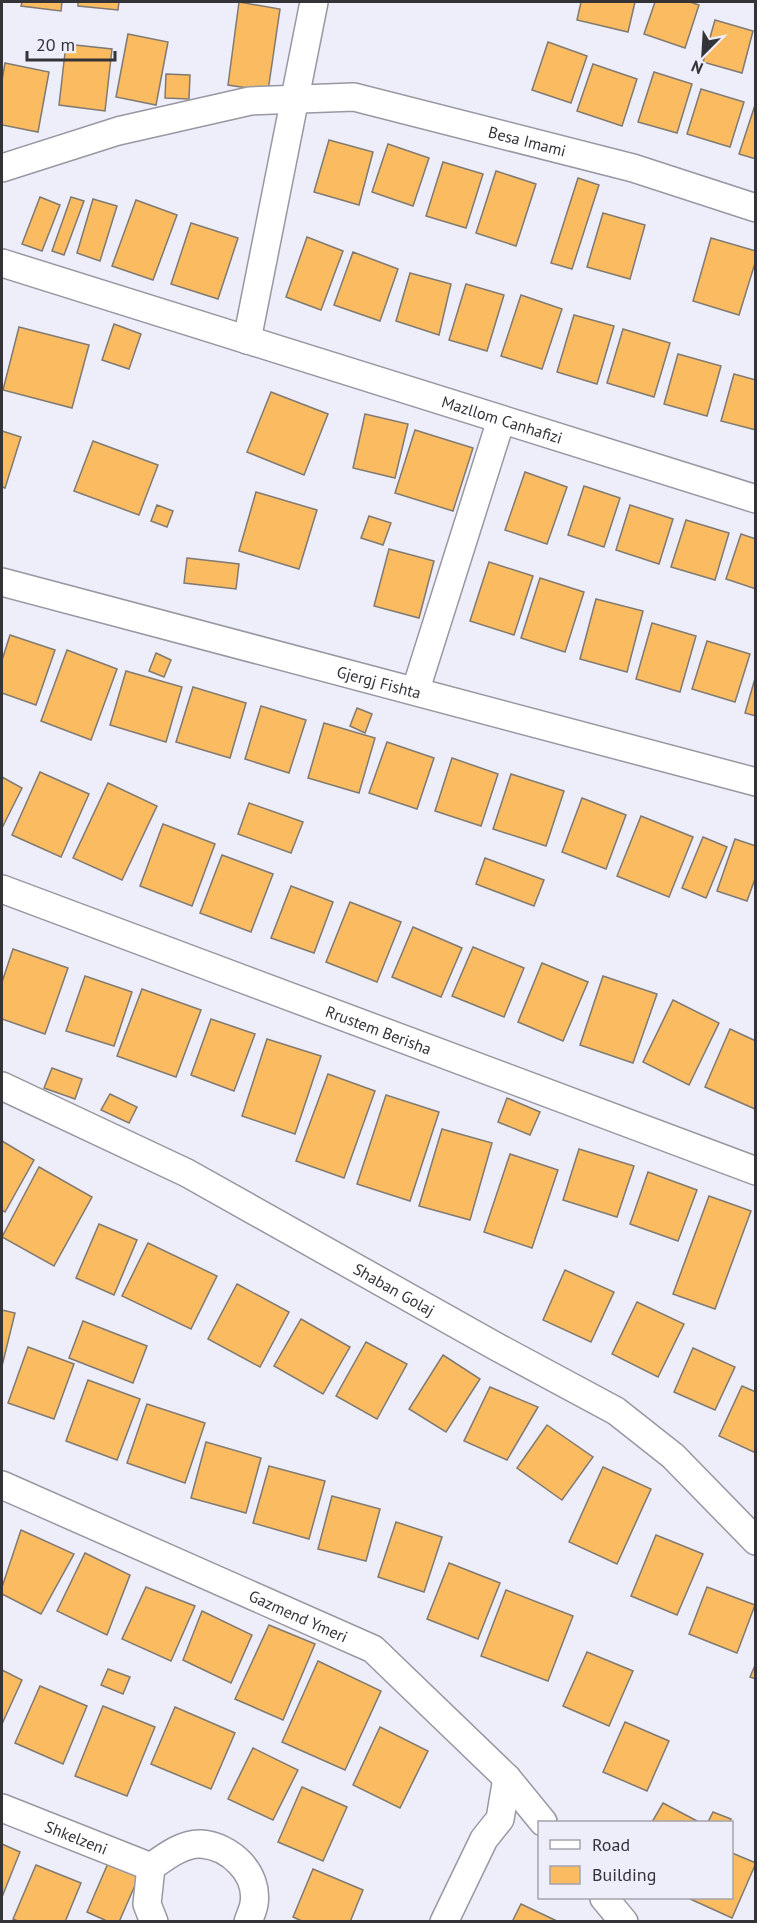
<svg xmlns="http://www.w3.org/2000/svg" width="757" height="1923" font-family="'PT Sans',sans-serif">
	<style>
		.building { fill: #fabb61; stroke: #817a72; stroke-width: 1.5 }
		.lines { fill: none; stroke-linecap: round; stroke-linejoin: round }
		.minor-casing { stroke: #9898a2; stroke-width: 30 }
		.minor { stroke: #fff; stroke-width: 27 }
		.labels { text-anchor: middle; stroke-width: 5; stroke-linejoin: round; paint-order: stroke }
		.street-label { font-size: 16px; fill: #343438; stroke: #edeef9 }
	</style>
	<rect width="100%" height="100%" fill="#edeef9"/>
	<g class="building">
		<polygon points="22,2 62,2 61,11 21,6"/>
		<polygon points="78,2 119,2 118,10 78,6"/>
		<polygon points="239,2 280,9 268,91 228,85"/>
		<polygon points="581,2 635,2 628,32 577,20"/>
		<polygon points="655,2 690,2 699,5 685,48 644,34"/>
		<polygon points="715,20 753,31 742,73 703,62"/>
		<polygon points="128,34 168,42 156,105 116,97"/>
		<polygon points="548,42 587,56 571,103 532,90"/>
		<polygon points="66,44 112,49 105,111 59,105"/>
		<polygon points="5,63 49,72 38,132 2,125 2,80"/>
		<polygon points="593,64 637,79 622,126 577,111"/>
		<polygon points="654,72 692,84 677,133 638,122"/>
		<polygon points="166,74 190,75 189,99 165,98"/>
		<polygon points="701,89 744,102 730,147 687,134"/>
		<polygon points="755,105 756,105 756,159 739,154"/>
		<polygon points="329,140 373,152 359,205 314,192"/>
		<polygon points="388,144 429,158 413,206 372,192"/>
		<polygon points="443,162 483,174 466,228 426,216"/>
		<polygon points="496,171 536,184 516,246 476,233"/>
		<polygon points="578,178 599,185 572,269 551,263"/>
		<polygon points="40,197 60,205 42,251 22,244"/>
		<polygon points="71,197 84,201 64,255 52,251"/>
		<polygon points="93,199 117,206 100,261 77,253"/>
		<polygon points="136,200 177,215 153,280 112,266"/>
		<polygon points="603,213 645,225 630,279 587,267"/>
		<polygon points="191,223 238,238 218,299 171,284"/>
		<polygon points="307,237 343,251 321,310 286,297"/>
		<polygon points="711,238 756,251 756,260 739,315 693,301"/>
		<polygon points="353,252 398,269 380,321 334,305"/>
		<polygon points="410,273 451,284 439,335 396,321"/>
		<polygon points="466,284 504,295 487,351 449,340"/>
		<polygon points="521,295 562,309 542,369 501,356"/>
		<polygon points="574,315 614,326 597,384 557,372"/>
		<polygon points="114,324 141,334 129,369 102,360"/>
		<polygon points="19,327 89,345 72,408 3,390"/>
		<polygon points="623,329 670,343 654,397 607,383"/>
		<polygon points="678,354 721,366 707,416 664,404"/>
		<polygon points="734,374 756,380 756,430 721,421"/>
		<polygon points="271,392 328,414 304,475 247,452"/>
		<polygon points="365,414 408,424 395,478 353,468"/>
		<polygon points="415,430 473,448 453,511 395,493"/>
		<polygon points="2,431 21,437 5,488 2,487"/>
		<polygon points="93,441 158,465 139,515 74,491"/>
		<polygon points="525,472 567,487 547,544 505,530"/>
		<polygon points="584,486 620,498 604,547 568,535"/>
		<polygon points="256,492 317,510 299,569 239,551"/>
		<polygon points="157,505 173,511 167,527 151,521"/>
		<polygon points="630,505 673,519 659,564 616,550"/>
		<polygon points="369,516 391,523 383,545 361,538"/>
		<polygon points="686,520 729,533 715,580 671,567"/>
		<polygon points="741,534 756,539 756,589 726,579"/>
		<polygon points="389,549 434,561 419,618 374,606"/>
		<polygon points="187,558 239,564 236,589 184,583"/>
		<polygon points="489,562 533,576 514,635 470,621"/>
		<polygon points="540,578 584,592 565,652 521,638"/>
		<polygon points="596,599 643,611 627,672 580,659"/>
		<polygon points="652,623 696,636 680,692 636,679"/>
		<polygon points="10,635 55,650 36,705 2,693 2,660"/>
		<polygon points="707,641 750,654 735,702 692,689"/>
		<polygon points="67,650 117,669 91,740 41,721"/>
		<polygon points="156,653 171,660 164,677 149,671"/>
		<polygon points="126,671 182,687 166,742 110,725"/>
		<polygon points="756,675 756,716 745,713"/>
		<polygon points="193,687 246,703 230,758 176,742"/>
		<polygon points="261,706 306,720 289,773 245,759"/>
		<polygon points="357,708 372,714 365,733 350,726"/>
		<polygon points="324,723 375,738 359,793 308,778"/>
		<polygon points="387,742 434,758 417,809 369,793"/>
		<polygon points="452,758 498,774 481,826 435,811"/>
		<polygon points="40,772 89,794 61,857 12,835"/>
		<polygon points="511,774 564,791 546,846 493,829"/>
		<polygon points="2,777 22,788 2,828"/>
		<polygon points="108,783 157,806 122,880 73,858"/>
		<polygon points="582,798 626,815 606,869 562,852"/>
		<polygon points="249,803 303,822 291,853 238,834"/>
		<polygon points="641,816 693,837 669,897 617,876"/>
		<polygon points="163,824 215,844 192,906 140,886"/>
		<polygon points="703,837 727,847 706,898 682,888"/>
		<polygon points="735,839 756,846 756,876 747,901 717,891"/>
		<polygon points="222,855 273,874 251,932 200,913"/>
		<polygon points="485,858 544,880 534,906 476,884"/>
		<polygon points="291,886 333,902 314,953 271,938"/>
		<polygon points="350,902 401,922 377,982 326,962"/>
		<polygon points="413,927 462,948 441,997 392,977"/>
		<polygon points="473,947 524,968 504,1017 452,996"/>
		<polygon points="13,949 68,968 45,1034 2,1019 2,982"/>
		<polygon points="542,963 588,982 563,1041 518,1022"/>
		<polygon points="85,976 132,992 114,1046 66,1031"/>
		<polygon points="603,976 657,994 633,1063 580,1045"/>
		<polygon points="142,989 201,1010 176,1077 117,1056"/>
		<polygon points="673,1000 719,1023 689,1085 643,1062"/>
		<polygon points="211,1019 255,1034 234,1091 191,1075"/>
		<polygon points="730,1029 756,1041 755,1109 705,1087"/>
		<polygon points="267,1039 321,1056 295,1134 242,1116"/>
		<polygon points="52,1068 82,1079 75,1099 44,1088"/>
		<polygon points="328,1074 375,1091 344,1178 296,1161"/>
		<polygon points="110,1094 137,1107 129,1123 101,1110"/>
		<polygon points="386,1095 439,1112 410,1201 357,1184"/>
		<polygon points="507,1098 540,1112 530,1135 498,1122"/>
		<polygon points="442,1129 492,1143 470,1220 419,1206"/>
		<polygon points="2,1141 34,1160 5,1212 2,1210"/>
		<polygon points="579,1149 634,1166 617,1217 563,1200"/>
		<polygon points="510,1154 558,1170 532,1248 484,1232"/>
		<polygon points="39,1167 92,1197 54,1266 2,1237"/>
		<polygon points="648,1172 697,1190 678,1241 630,1224"/>
		<polygon points="709,1196 751,1211 715,1309 673,1294"/>
		<polygon points="99,1224 137,1240 114,1295 76,1278"/>
		<polygon points="148,1243 217,1276 191,1329 122,1296"/>
		<polygon points="565,1270 614,1292 591,1342 543,1320"/>
		<polygon points="237,1284 289,1312 260,1367 208,1339"/>
		<polygon points="637,1302 684,1324 658,1377 612,1354"/>
		<polygon points="2,1310 15,1313 2,1366"/>
		<polygon points="301,1319 350,1347 323,1394 274,1366"/>
		<polygon points="83,1321 147,1346 133,1383 69,1358"/>
		<polygon points="366,1342 407,1364 377,1419 336,1396"/>
		<polygon points="28,1347 74,1364 54,1419 8,1403"/>
		<polygon points="693,1348 735,1367 715,1410 674,1392"/>
		<polygon points="443,1355 480,1379 446,1432 409,1409"/>
		<polygon points="88,1380 140,1399 117,1460 66,1441"/>
		<polygon points="742,1386 756,1392 756,1453 719,1436"/>
		<polygon points="490,1387 538,1407 507,1460 464,1441"/>
		<polygon points="147,1404 205,1423 185,1483 127,1463"/>
		<polygon points="547,1425 593,1457 562,1500 517,1468"/>
		<polygon points="206,1442 261,1458 246,1513 191,1498"/>
		<polygon points="269,1466 325,1481 309,1539 253,1523"/>
		<polygon points="603,1467 651,1489 617,1564 569,1542"/>
		<polygon points="332,1496 380,1509 366,1561 318,1549"/>
		<polygon points="396,1522 442,1537 424,1592 378,1577"/>
		<polygon points="21,1530 74,1554 41,1614 2,1594 2,1587"/>
		<polygon points="656,1535 703,1554 677,1615 631,1596"/>
		<polygon points="85,1553 130,1575 107,1635 57,1611"/>
		<polygon points="449,1563 500,1583 478,1639 427,1619"/>
		<polygon points="146,1587 195,1606 171,1661 122,1639"/>
		<polygon points="707,1587 755,1605 737,1653 689,1634"/>
		<polygon points="506,1590 573,1616 548,1681 481,1656"/>
		<polygon points="202,1611 252,1635 231,1683 183,1660"/>
		<polygon points="269,1625 315,1644 283,1720 235,1699"/>
		<polygon points="587,1652 633,1671 609,1726 563,1706"/>
		<polygon points="318,1661 381,1691 345,1770 282,1742"/>
		<polygon points="756,1663 756,1679 750,1677"/>
		<polygon points="108,1669 130,1677 123,1694 101,1685"/>
		<polygon points="2,1670 22,1680 2,1724"/>
		<polygon points="40,1686 87,1706 63,1764 15,1743"/>
		<polygon points="103,1706 155,1727 127,1796 75,1776"/>
		<polygon points="175,1707 235,1733 211,1789 151,1764"/>
		<polygon points="625,1722 669,1741 647,1791 603,1772"/>
		<polygon points="380,1727 428,1751 400,1808 353,1785"/>
		<polygon points="253,1748 298,1770 273,1820 228,1799"/>
		<polygon points="302,1787 347,1807 323,1861 278,1842"/>
		<polygon points="663,1803 699,1822 652,1822"/>
		<polygon points="713,1812 731,1819 730,1822 708,1822"/>
		<polygon points="2,1844 20,1852 2,1897"/>
		<polygon points="732,1853 756,1863 732,1918 688,1898 732,1898"/>
		<polygon points="109,1861 140,1874 119,1922 109,1922 87,1912"/>
		<polygon points="36,1865 81,1883 65,1922 20,1922 13,1919"/>
		<polygon points="313,1869 363,1890 350,1922 304,1922 293,1917"/>
		<polygon points="521,1904 559,1922 512,1922"/>
	</g>
	<g class="lines">
		<g class="minor-casing">
			<g id="minor">
				<path id="s1" d="M2,168L118,131L250,101L354,97L633,168L756,208"/>
				<path id="s2" d="M2,263L756,499"/>
				<polyline points="247,340 314,2"/>
				<path id="s3" d="M2,582L756,782"/>
				<polyline points="416,689 501,420"/>
				<path id="s4" d="M2,889L756,1171"/>
				<path id="s5" d="M2,1086L187,1173L497,1347L616,1411L673,1456L756,1541"/>
				<path id="s6" d="M2,1485L373,1649L507,1778L543,1822"/>
				<path id="s7" d="M2,1808L151,1867"/>
				<polyline points="604,1898 624,1922"/>
				<path d="M154,1922L147,1904L151,1867C165,1857 183,1843 201,1844C230,1846 259,1873 254,1904C253,1910 250,1916 248,1922"/>
				<polyline points="444,1922 484,1839 500,1819 507,1778"/>
			</g>
		</g>
		<use href="#minor" class="minor"/>
	</g>
	<g class="labels">
		<g class="street-label">
			<text dy="6" stroke="none"><textPath href="#s1" startOffset="540">Besa Imami</textPath></text>
			<text dy="6" stroke="none"><textPath href="#s2" startOffset="524">Mazllom Canhafizi</textPath></text>
			<text dy="6" stroke="none"><textPath href="#s3" startOffset="390">Gjergj Fishta</textPath></text>
			<text dy="6" stroke="none"><textPath href="#s4" startOffset="402">Rrustem Berisha</textPath></text>
			<text dy="6" stroke="none"><textPath href="#s5" startOffset="442">Shaban Golaj</textPath></text>
			<text dy="6" stroke="none"><textPath href="#s6" startOffset="324">Gazmend Ymeri</textPath></text>
			<text dy="6" stroke="none"><textPath href="#s7" startOffset="80">Shkelzeni</textPath></text>
		</g>
	</g>
	<rect width="757" height="1923" fill="none" stroke="#343438" stroke-width="6"/>
	<rect x="538" y="1821" width="195" height="78" fill="#edeef9" stroke="#a3a4ac" stroke-width="1.5"/>
	<rect x="550" y="1840" width="30" height="9" fill="#ffffff" stroke="#a3a4ac" stroke-width="1.5"/>
	<text x="592" y="1851" font-size="18" fill="#343438">Road</text>
	<rect x="550" y="1866" width="30" height="18" fill="#fabb61" stroke="#a3a4ac" stroke-width="1.5"/>
	<text x="592" y="1881" font-size="18" fill="#343438">Building</text>
	<g transform="translate(703 54) rotate(204)" stroke="#edeef9" stroke-width="4.5" paint-order="stroke">
	<path d="M0-4.5L10 22L0 15L-10 22Z" fill="#343438"/>
	<text y="-9" font-size="16" font-weight="bold" text-anchor="middle" fill="#343438">N</text>
	</g>
	<path d="M27 51v9h88v-9" fill="none" stroke="#343438" stroke-width="3"/>
	<text x="36" y="51" font-size="18" fill="#343438" stroke="#edeef9" stroke-width="4.5" paint-order="stroke">20 m</text>
</svg>
